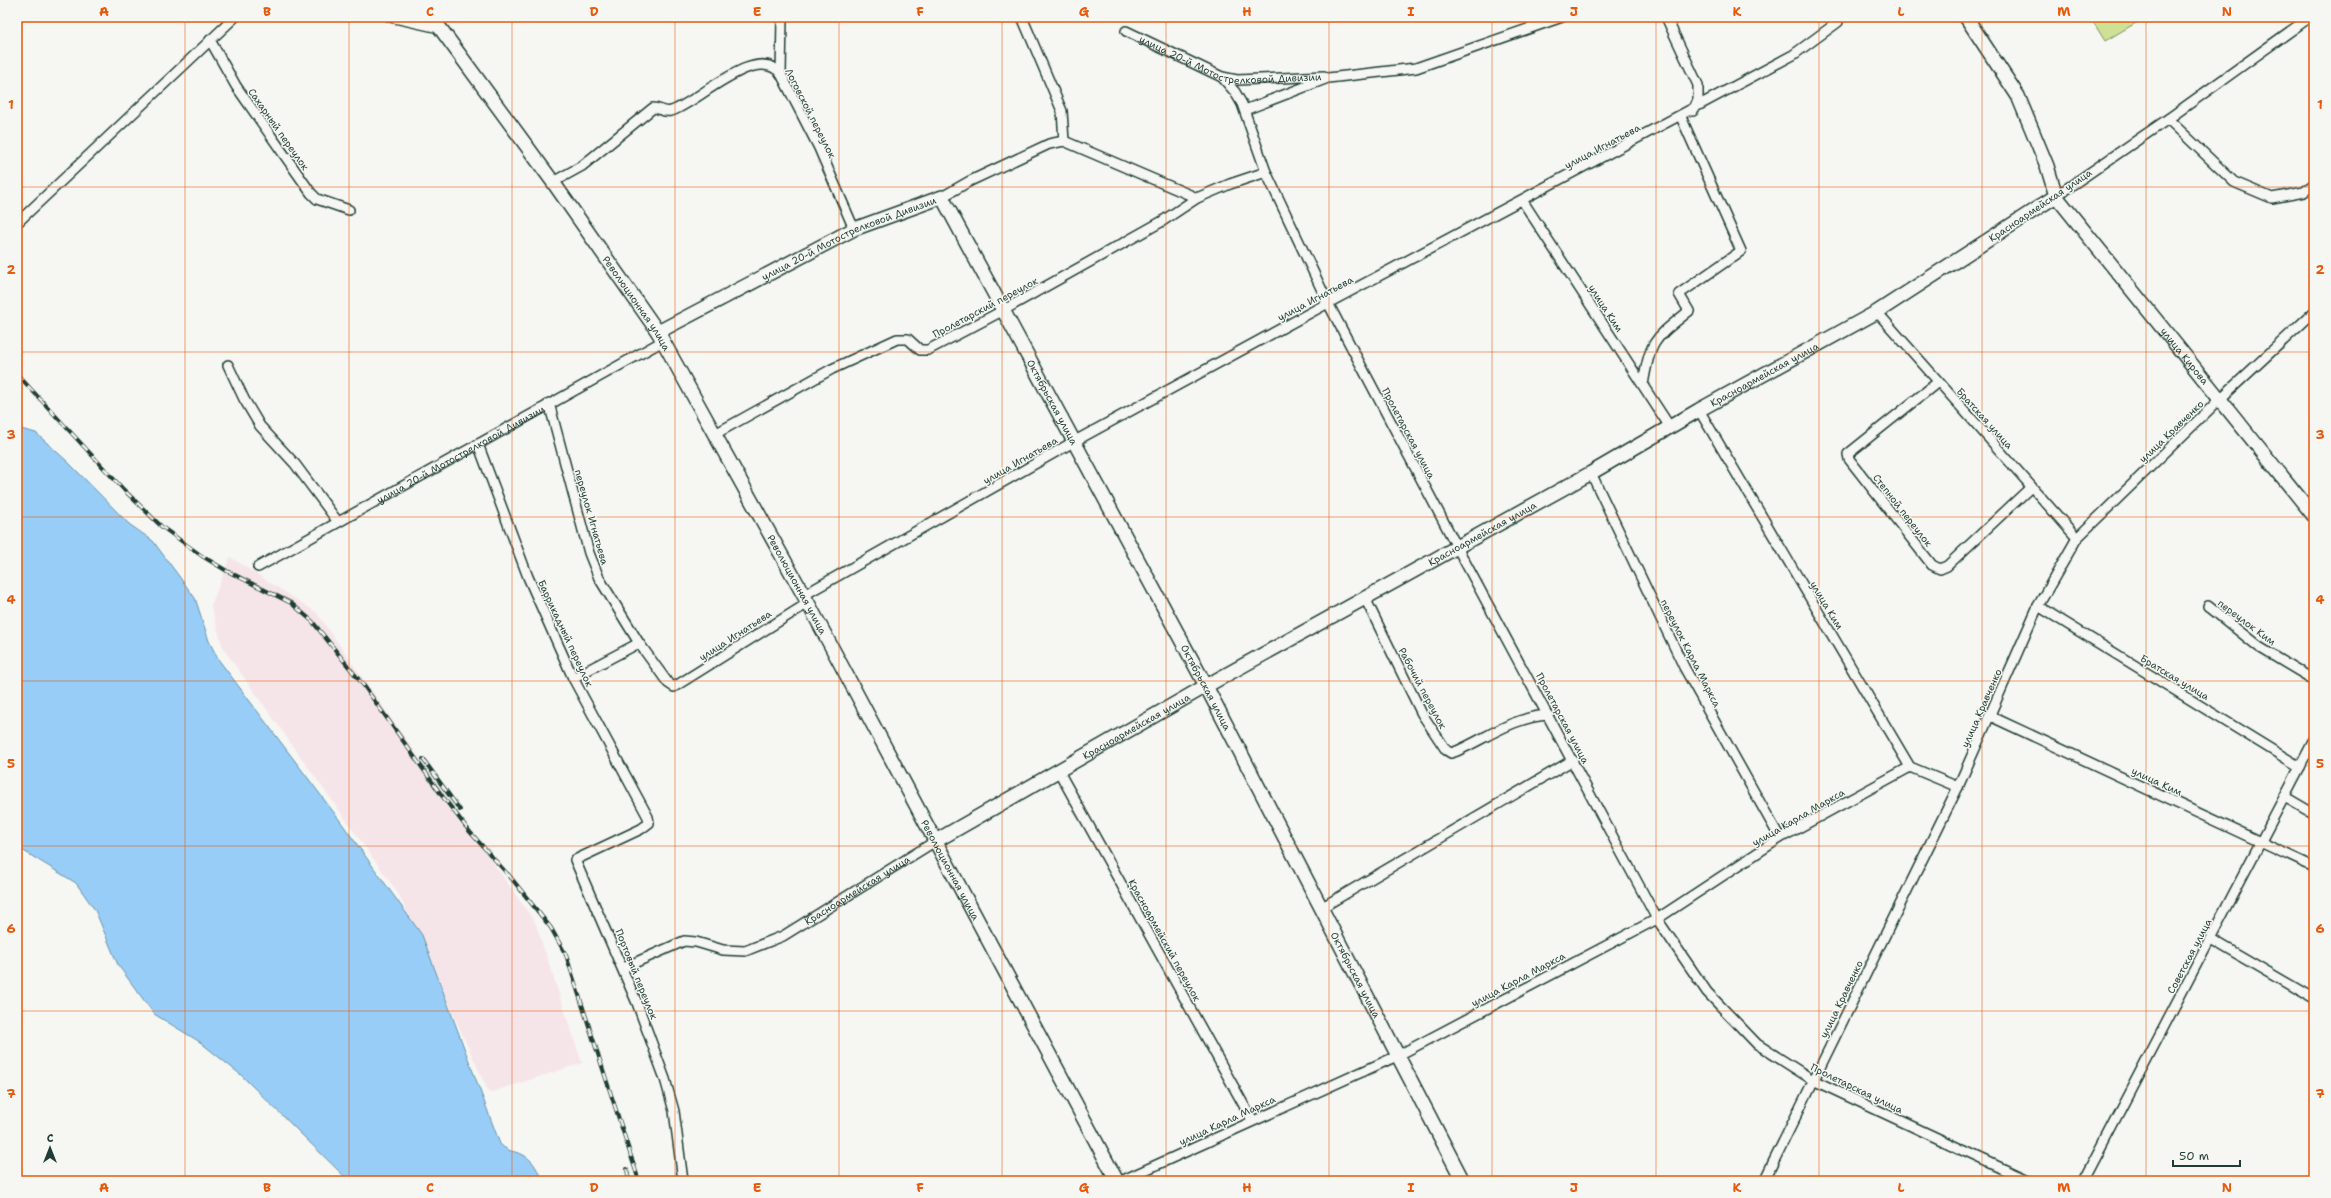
<svg xmlns="http://www.w3.org/2000/svg" width="2331" height="1198" font-family="'Shantell Sans',sans-serif">
	<style>
		.built { fill: #f6e5e8 }
		.green { fill: #cfe195; stroke: #778f64 }
		.water { fill: #98cdf7; stroke: #6893a9 }
		.lines { fill: none; stroke-linecap: round; stroke-linejoin: round }
		.street-casing { stroke: #1f3d34; stroke-width: 12 }
		.secondary-casing { stroke: #1f3d34; stroke-width: 16 }
		.street { stroke: #f6f6f2; stroke-width: 9 }
		.secondary { stroke: #f6f6f2; stroke-width: 13 }
		.rail-casing { stroke: #1f3d34; stroke-width: 4 }
		.rail { stroke: #f6f6f2; stroke-width: 2.5; stroke-dasharray: 8; stroke-linecap: butt }
		.grid { fill: none; stroke: #e8590c; stroke-width: 1; stroke-opacity: 0.55 }
		.labels { text-anchor: middle; stroke-width: 3; stroke-linejoin: round; paint-order: stroke }
		.street-label { font-size: 10px; fill: #1f3d34; stroke: #f6f6f2 }
		.neatline { fill: none; stroke: #e8590c; stroke-width: 1.5 }
		.grid-label { font-size: 13px; text-anchor: middle; font-weight: bold; fill: #e8590c }
	</style>
	<rect width="100%" height="100%" fill="#f6f6f2"/>
	<filter id="ink" filterUnits="userSpaceOnUse"><feTurbulence type="fractalNoise" baseFrequency=".025" numOctaves="2"/><feDisplacementMap in="SourceGraphic" scale="8" xChannelSelector="R" yChannelSelector="G"/><feConvolveMatrix kernelMatrix="1 2 1 2 8 2 1 2 1" color-interpolation-filters="sRGB"/></filter>
	<g filter="url(#ink)">
		<polygon class="built" points="230,557 316,612 535,922 582,1063 489,1093 398,893 223,648 211,606"/>
		<polygon class="green" points="2090,17 2146,17 2105,41"/>
		<path class="water" d="M17,428L36,433L68,462L129,524L153,541L195,598L209,641L218,659L338,818L422,935L500,1144C510,1154 516,1150 525,1156C535,1162 538,1172 543,1181H349L241,1075L200,1042L154,1014L118,965L95,910L76,883L17,847Z"/>
		<g class="lines">
			<g class="street-casing">
				<g id="street">
					<polyline points="390,17 439,28"/>
					<polyline points="1022,17 1062,111 1064,141"/>
					<polyline points="1666,17 1698,85 1698,99 1693,111"/>
					<path id="s1" d="M1126,31L1222,77L1237,80L1324,76"/>
					<polyline points="210,40 236,86 311,193 317,199 349,210"/>
					<polyline points="781,74 782,17"/>
					<polyline points="1222,77 1235,92 1242,104 1266,172 1328,303 1457,547 1657,919 1707,992 1757,1044 1813,1080 2029,1181"/>
					<polyline points="1245,110 1328,78 1416,68 1562,17"/>
					<polyline points="2168,119 2234,182 2272,198 2304,192 2314,184"/>
					<path d="M553,182L582,166L653,108C660,108 664,113 671,111C696,104 757,42 781,74L819,148L854,229"/>
					<polyline points="2056,196 2168,119 2310,17"/>
					<polyline points="942,197 970,181 1049,144 1064,141 1197,198"/>
					<polyline points="1522,200 1670,427"/>
					<polyline points="17,223 235,17"/>
					<polyline points="1877,312 2077,538"/>
					<polyline points="228,365 244,399 260,426 295,464 338,522"/>
					<polyline points="1938,382 1848,454 1849,459 1932,565 1940,569 1947,566 2031,487"/>
					<path d="M1643,385C1650,340 1654,339 1689,311L1679,294L1741,251L1681,117"/>
					<polyline points="549,403 589,553 599,578 639,643 668,683 674,687 808,603"/>
					<polyline points="1699,410 1910,767 1958,787"/>
					<polyline points="715,434 832,369 897,339 908,339 920,350 928,350 1002,311 1161,222 1197,198 1230,184 1266,172"/>
					<polyline points="478,444 528,577 573,678 648,817 649,823 641,829 575,860 637,1003 665,1079 674,1111 683,1181"/>
					<polyline points="1591,473 1684,667 1780,838"/>
					<path id="s2" d="M258,567L663,341"/>
					<polyline points="804,595 1075,441 1328,303 1793,55 1838,22"/>
					<path d="M1365,598L1422,714L1446,750L1451,753L1457,751C1488,737 1514,717 1548,715"/>
					<polyline points="2038,606 2300,767"/>
					<polyline points="2208,606 2259,647 2314,680"/>
					<polyline points="573,678 639,643"/>
					<polyline points="1990,716 2314,867"/>
					<polyline points="1058,770 1252,1120"/>
					<polyline points="2285,797 2314,814"/>
					<polyline points="1321,908 1573,760"/>
					<polyline points="2211,939 2314,999"/>
					<path id="s3" d="M623,968L684,941L696,942L723,950L745,951L783,936L934,842"/>
					<polyline points="1121,1181 1397,1056 1657,919 1780,838 1910,767"/>
					<polyline points="1764,1181 1958,787 2038,606 2077,538 2219,400 2314,312"/>
					<polyline points="2083,1181 2314,740"/>
				</g>
			</g>
			<g class="secondary-casing">
				<g id="secondary">
					<path id="s4" d="M432,17L553,182L658,332L808,603L1117,1181"/>
					<path id="s5" d="M1966,17L2018,96L2047,166L2056,196L2314,516"/>
					<path id="s6" d="M658,332L854,229L942,197L1206,686L1463,1181"/>
					<path id="s7" d="M934,842L1206,686L1591,473L1699,410L1877,312L2056,196"/>
				</g>
			</g>
			<use href="#street" class="street"/>
			<use href="#secondary" class="secondary"/>
			<g class="rail-casing">
				<g id="rail">
					<polyline points="17,374 124,490 162,527 202,556 227,571 291,603 312,621 364,686 443,797 470,832 511,878"/>
					<polyline points="423,759 460,810"/>
					<polyline points="508,874 551,928 566,955 639,1181"/>
					<polyline points="627,1169 629,1181"/>
				</g>
			</g>
			<use href="#rail" class="rail"/>
		</g>
	</g>
	<path class="grid" d="M185,17V1181M349,17V1181M512,17V1181M675,17V1181M839,17V1181M1002,17V1181M1166,17V1181M1329,17V1181M1492,17V1181M1656,17V1181M1819,17V1181M1982,17V1181M2146,17V1181M17,187H2314M17,352H2314M17,517H2314M17,681H2314M17,846H2314M17,1011H2314"/>
	<g class="labels">
		<g class="street-label">
			<text dy="4" stroke="none"><textPath href="#s1" startOffset="111">улица 20-й Мотострелковой Дивизии</textPath></text>
			<text transform="translate(811 113) rotate(63)" y="4">Логовской переулок</text>
			<text transform="translate(279 129) rotate(55)" y="4">Сахарный переулок</text>
			<text transform="translate(1602 146) rotate(-28)" y="4">улица Игнатьева</text>
			<text transform="translate(2040 205) rotate(-34)" y="4">Красноармейская улица</text>
			<text dy="4" stroke="none"><textPath href="#s6" startOffset="213">улица 20-й Мотострелковой Дивизии</textPath></text>
			<text transform="translate(1315 298) rotate(-28)" y="4">улица Игнатьева</text>
			<text dy="4" stroke="none"><textPath href="#s4" startOffset="352">Революционная улица</textPath></text>
			<text transform="translate(985 307) rotate(-28)" y="4">Пролетарский переулок</text>
			<text transform="translate(1606 308) rotate(57)" y="4">улица Ким</text>
			<text dy="4" stroke="none"><textPath href="#s5" startOffset="407">улица Кирова</textPath></text>
			<text dy="4" stroke="none"><textPath href="#s7" startOffset="953">Красноармейская улица</textPath></text>
			<text dy="4" stroke="none"><textPath href="#s6" startOffset="548">Октябрьская улица</textPath></text>
			<text transform="translate(1985 418) rotate(48)" y="4">Братская улица</text>
			<text transform="translate(2171 431) rotate(-44)" y="4">улица Кравченко</text>
			<text transform="translate(1409 433) rotate(62)" y="4">Пролетарская улица</text>
			<text dy="4" stroke="none"><textPath href="#s2" startOffset="232">улица 20-й Мотострелковой Дивизии</textPath></text>
			<text transform="translate(1020 460) rotate(-30)" y="4">улица Игнатьева</text>
			<text transform="translate(1903 510) rotate(52)" y="4">Степной переулок</text>
			<text transform="translate(592 517) rotate(74)" y="4">переулок Игнатьева</text>
			<text dy="4" stroke="none"><textPath href="#s7" startOffset="629">Красноармейская улица</textPath></text>
			<text dy="4" stroke="none"><textPath href="#s4" startOffset="676">Революционная улица</textPath></text>
			<text transform="translate(1827 605) rotate(59)" y="4">улица Ким</text>
			<text transform="translate(2247 622) rotate(37)" y="4">переулок Ким</text>
			<text transform="translate(566 633) rotate(65)" y="4">Баррикадный переулок</text>
			<text transform="translate(735 635) rotate(-33)" y="4">улица Игнатьева</text>
			<text transform="translate(1691 653) rotate(63)" y="4">переулок Карла Маркса</text>
			<text transform="translate(2175 677) rotate(31)" y="4">Братская улица</text>
			<text dy="4" stroke="none"><textPath href="#s6" startOffset="872">Октябрьская улица</textPath></text>
			<text transform="translate(1423 688) rotate(62)" y="4">Рабочий переулок</text>
			<text transform="translate(1981 708) rotate(-66)" y="4">улица Кравченко</text>
			<text transform="translate(1563 718) rotate(62)" y="4">Пролетарская улица</text>
			<text dy="4" stroke="none"><textPath href="#s7" startOffset="233">Красноармейская улица</textPath></text>
			<text transform="translate(2157 781) rotate(25)" y="4">улица Ким</text>
			<text transform="translate(1798 817) rotate(-30)" y="4">улица Карла Маркса</text>
			<text dy="4" stroke="none"><textPath href="#s4" startOffset="1000">Революционная улица</textPath></text>
			<text dy="4" stroke="none"><textPath href="#s3" startOffset="257">Красноармейская улица</textPath></text>
			<text transform="translate(1165 940) rotate(61)" y="4">Красноармейский переулок</text>
			<text transform="translate(2189 956) rotate(-62)" y="4">Советская улица</text>
			<text transform="translate(637 974) rotate(68)" y="4">Портовый переулок</text>
			<text dy="4" stroke="none"><textPath href="#s6" startOffset="1196">Октябрьская улица</textPath></text>
			<text transform="translate(1518 979) rotate(-28)" y="4">улица Карла Маркса</text>
			<text transform="translate(1841 999) rotate(-64)" y="4">улица Кравченко</text>
			<text transform="translate(1857 1088) rotate(26)" y="4">Пролетарская улица</text>
			<text transform="translate(1227 1120) rotate(-25)" y="4">улица Карла Маркса</text>
		</g>
	</g>
	<rect width="2331" height="1198" fill="none" stroke="#f6f6f2" stroke-width="44"/>
	<g transform="translate(50 1148)" stroke="#f6f6f2" stroke-width="3" paint-order="stroke">
	<path d="M0-3L7 15L0 10L-7 15Z" fill="#1f3d34"/>
	<text y="-6" font-size="11" font-weight="bold" text-anchor="middle" fill="#1f3d34">С</text>
	</g>
	<path d="M2173 1160v6h67v-6" fill="none" stroke="#1f3d34" stroke-width="2"/>
	<text x="2179" y="1160" font-size="12" fill="#1f3d34" stroke="#f6f6f2" stroke-width="3" paint-order="stroke">50 m</text>
	<rect x="22" y="22" width="2287" height="1154" class="neatline"/>
	<g class="grid-label">
		<text x="104" y="16">A</text>
		<text x="267" y="16">B</text>
		<text x="430" y="16">C</text>
		<text x="594" y="16">D</text>
		<text x="757" y="16">E</text>
		<text x="920" y="16">F</text>
		<text x="1084" y="16">G</text>
		<text x="1247" y="16">H</text>
		<text x="1411" y="16">I</text>
		<text x="1574" y="16">J</text>
		<text x="1737" y="16">K</text>
		<text x="1901" y="16">L</text>
		<text x="2064" y="16">M</text>
		<text x="2227" y="16">N</text>
		<text x="11" y="109">1</text>
		<text x="2320" y="109">1</text>
		<text x="11" y="274">2</text>
		<text x="2320" y="274">2</text>
		<text x="11" y="439">3</text>
		<text x="2320" y="439">3</text>
		<text x="11" y="604">4</text>
		<text x="2320" y="604">4</text>
		<text x="11" y="768">5</text>
		<text x="2320" y="768">5</text>
		<text x="11" y="933">6</text>
		<text x="2320" y="933">6</text>
		<text x="11" y="1098">7</text>
		<text x="2320" y="1098">7</text>
		<text x="104" y="1192">A</text>
		<text x="267" y="1192">B</text>
		<text x="430" y="1192">C</text>
		<text x="594" y="1192">D</text>
		<text x="757" y="1192">E</text>
		<text x="920" y="1192">F</text>
		<text x="1084" y="1192">G</text>
		<text x="1247" y="1192">H</text>
		<text x="1411" y="1192">I</text>
		<text x="1574" y="1192">J</text>
		<text x="1737" y="1192">K</text>
		<text x="1901" y="1192">L</text>
		<text x="2064" y="1192">M</text>
		<text x="2227" y="1192">N</text>
	</g>
</svg>
